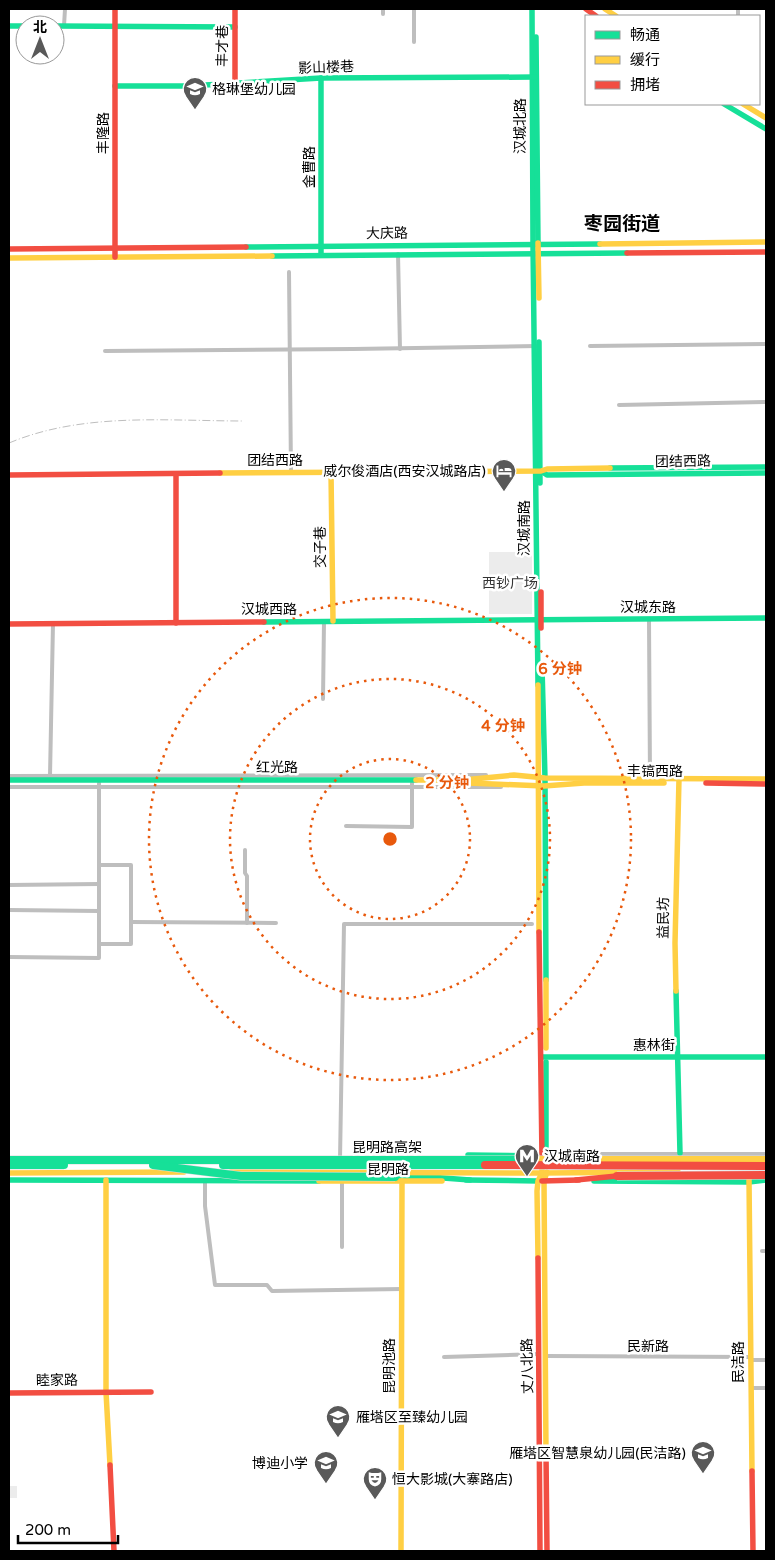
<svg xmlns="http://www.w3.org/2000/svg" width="775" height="1560" font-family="'Varela Round','Noto Sans SC',sans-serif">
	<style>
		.green { fill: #ececec }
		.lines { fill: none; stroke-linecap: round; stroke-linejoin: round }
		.street { stroke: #bebebe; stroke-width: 4 }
		.fast { stroke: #16e098; stroke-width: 5.5 }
		.slow { stroke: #ffcf43; stroke-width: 5.5 }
		.jam { stroke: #f24e42; stroke-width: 5.5 }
		.rail { stroke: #bebebe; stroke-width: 1; stroke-dasharray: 8 2.5 1 2.5; stroke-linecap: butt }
		.fast-bridge-casing { stroke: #dbdbdb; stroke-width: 9; stroke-linecap: butt }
		.slow-bridge-casing { stroke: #dbdbdb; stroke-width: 9; stroke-linecap: butt }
		.jam-bridge-casing { stroke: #dbdbdb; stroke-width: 9; stroke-linecap: butt }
		.fast-bridge { stroke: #16e098; stroke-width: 8 }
		.slow-bridge { stroke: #ffcf43; stroke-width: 8 }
		.jam-bridge { stroke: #f24e42; stroke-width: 8 }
		.ring { fill: none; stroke: #e8590c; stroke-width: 2.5; stroke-dasharray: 2.5 5 }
		.labels { text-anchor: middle; stroke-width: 5; stroke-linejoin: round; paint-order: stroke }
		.street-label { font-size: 14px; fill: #000; stroke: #fff }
		.poi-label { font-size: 14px; fill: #000; stroke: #fff; text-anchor: start }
		.park-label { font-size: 14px; fill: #333; stroke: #fff }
		.district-label { font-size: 19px; font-weight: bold; fill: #000; stroke: #fff }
		.centre { fill: #e8590c; stroke: #fff; stroke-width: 2.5 }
		.ring-label { font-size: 15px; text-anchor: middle; font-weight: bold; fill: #e8590c; stroke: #fff; stroke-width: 5; stroke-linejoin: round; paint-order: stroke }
	</style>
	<rect width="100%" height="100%" fill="#fff"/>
	<g class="green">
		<rect x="489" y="552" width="43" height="62"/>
		<rect x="9" y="1486" width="8" height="12"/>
	</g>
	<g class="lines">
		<g class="street">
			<polyline points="383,9 383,14"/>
			<polyline points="414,9 414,42"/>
			<polyline points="738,16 738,9"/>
			<polyline points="64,26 65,9"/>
			<polyline points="398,254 400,349"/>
			<polyline points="289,272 291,473"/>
			<polyline points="590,346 766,344"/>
			<polyline points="105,351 353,349 537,346"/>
			<polyline points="619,405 766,402"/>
			<polyline points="649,620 650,779"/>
			<polyline points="323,699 324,621"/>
			<polyline points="9,776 486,775"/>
			<polyline points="50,776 53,623"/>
			<polyline points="9,787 501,787"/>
			<polyline points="346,826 412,827 412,783"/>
			<polyline points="245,850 245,873 247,876 247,923"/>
			<polyline points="99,865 131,865 131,944 99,944"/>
			<polyline points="9,885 99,884"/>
			<polyline points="9,910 99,911"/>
			<polyline points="131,922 276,923"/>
			<polyline points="9,957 99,958 99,783"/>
			<polyline points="596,1154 766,1154"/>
			<polyline points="544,1156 579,1155"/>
			<polyline points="340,1160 344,924 532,924"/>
			<polyline points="205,1181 205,1206 215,1285 267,1285 272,1291 402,1289"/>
			<polyline points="342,1247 342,1181"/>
			<polyline points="762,1251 766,1251"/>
			<polyline points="546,1356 751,1357"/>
			<polyline points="444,1357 539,1354"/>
			<polyline points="751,1360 766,1360"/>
			<polyline points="751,1388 766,1388"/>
		</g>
		<g class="fast">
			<polyline points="532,9 533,244"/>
			<polyline points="9,26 25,26"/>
			<polyline points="55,26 235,27"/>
			<polyline points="536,37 538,243"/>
			<polyline points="321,78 321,255"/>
			<polyline points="115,86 188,86 321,78 535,77"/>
			<polyline points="724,104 766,129"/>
			<polyline points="533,244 538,685"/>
			<polyline points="246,247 600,244"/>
			<polyline points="272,256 627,253"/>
			<polyline points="539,342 540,483"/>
			<polyline points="610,468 766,467"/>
			<polyline points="541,471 547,475 766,473"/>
			<polyline points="264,622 766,618"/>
			<polyline points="542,667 545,778 546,980"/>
			<polyline points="9,780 416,780"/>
			<polyline points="676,991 680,1153"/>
			<polyline points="542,1057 766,1057"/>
			<polyline points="546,1062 546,1163"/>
			<polyline points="468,1155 542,1156"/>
			<polyline points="395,1177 430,1177 470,1180"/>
			<polyline points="9,1180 319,1181"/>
			<polyline points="466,1180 538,1181"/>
			<polyline points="594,1181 749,1182 766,1180"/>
		</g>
		<g class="slow">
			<polyline points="605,9 616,16"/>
			<polyline points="743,104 766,118"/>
			<polyline points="538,243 539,298"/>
			<polyline points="600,244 766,242"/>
			<polyline points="9,258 272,256"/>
			<polyline points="331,472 333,621"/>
			<polyline points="220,473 541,471 547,469 610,468"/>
			<polyline points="538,685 539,932"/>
			<polyline points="416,780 463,780 514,775 545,778 766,779"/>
			<polyline points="469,783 544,786 584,783 664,783"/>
			<polyline points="546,980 546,1048"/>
			<polyline points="676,991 675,943 679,779"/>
			<polyline points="231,1172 542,1173 542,1168"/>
			<polyline points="9,1173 184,1172"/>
			<polyline points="749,1179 752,1471"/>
			<polyline points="106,1180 106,1392 110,1465"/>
			<polyline points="319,1181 442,1181"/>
			<polyline points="538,1258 537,1191 538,1181 542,1173 678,1172"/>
			<polyline points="546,1453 544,1181 547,1172"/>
			<polyline points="401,1551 402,1181"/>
		</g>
		<g class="jam">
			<polyline points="115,9 115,257"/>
			<polyline points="235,9 235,83"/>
			<polyline points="586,9 596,16"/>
			<polyline points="9,249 246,247"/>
			<polyline points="627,253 766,252"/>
			<polyline points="176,474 176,623"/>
			<polyline points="9,475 220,473"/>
			<polyline points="541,592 541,628"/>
			<polyline points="9,624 264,622"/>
			<polyline points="706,783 766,784"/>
			<polyline points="539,932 542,1159"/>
			<polyline points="579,1155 597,1157"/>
			<polyline points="576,1180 617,1176"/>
			<polyline points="542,1181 579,1180"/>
			<polyline points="538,1258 540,1551"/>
			<polyline points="9,1393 151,1392"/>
			<polyline points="546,1453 547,1551"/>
			<polyline points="110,1465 114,1551"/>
			<polyline points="752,1471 753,1551"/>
		</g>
		<path class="rail" d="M9,443C83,412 166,421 244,421"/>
		<g class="fast-bridge-casing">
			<g id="fast-bridge">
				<polyline points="9,1160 532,1160"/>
				<polyline points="9,1165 64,1165"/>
				<polyline points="153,1165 241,1176 395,1177"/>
				<polyline points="223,1165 485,1165"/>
			</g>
		</g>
		<g class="slow-bridge-casing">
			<polyline id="slow-bridge" points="532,1160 766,1160"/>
		</g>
		<g class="jam-bridge-casing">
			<g id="jam-bridge">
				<polyline points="485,1165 766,1166"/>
				<polyline points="617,1176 766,1175"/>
			</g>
		</g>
		<use href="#fast-bridge" class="fast-bridge"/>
		<use href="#slow-bridge" class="slow-bridge"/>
		<use href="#jam-bridge" class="jam-bridge"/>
	</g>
	<g class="ring">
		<circle cx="390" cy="839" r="80"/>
		<circle cx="390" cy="839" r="160"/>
		<circle cx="390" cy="839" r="241"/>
	</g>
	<defs>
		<g id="school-pin" transform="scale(1.25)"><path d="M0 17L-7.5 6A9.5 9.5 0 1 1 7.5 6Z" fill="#595959" stroke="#fff"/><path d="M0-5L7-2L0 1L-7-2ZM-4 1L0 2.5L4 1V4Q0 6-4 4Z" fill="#fff"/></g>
		<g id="hotel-pin" transform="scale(1.25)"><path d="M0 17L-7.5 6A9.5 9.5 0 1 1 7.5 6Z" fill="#595959" stroke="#fff"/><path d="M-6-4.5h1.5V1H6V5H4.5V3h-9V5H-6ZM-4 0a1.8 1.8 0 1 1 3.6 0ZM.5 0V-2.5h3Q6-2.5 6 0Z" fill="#fff"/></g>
		<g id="metro-pin" transform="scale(1.25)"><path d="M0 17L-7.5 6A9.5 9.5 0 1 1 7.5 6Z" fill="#595959" stroke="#fff"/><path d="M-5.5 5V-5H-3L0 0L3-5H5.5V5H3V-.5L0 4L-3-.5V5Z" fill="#fff"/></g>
		<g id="theatre-pin" transform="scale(1.25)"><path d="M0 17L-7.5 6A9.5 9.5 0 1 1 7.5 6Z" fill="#595959" stroke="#fff"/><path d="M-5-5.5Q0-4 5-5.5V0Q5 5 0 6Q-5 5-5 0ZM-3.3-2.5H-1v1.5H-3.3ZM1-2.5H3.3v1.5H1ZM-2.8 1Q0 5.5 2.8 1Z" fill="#fff"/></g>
	</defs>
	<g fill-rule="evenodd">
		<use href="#school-pin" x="195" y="89"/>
		<use href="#hotel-pin" x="504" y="471"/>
		<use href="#metro-pin" x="527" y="1156"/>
		<use href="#school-pin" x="338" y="1417"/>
		<use href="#school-pin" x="703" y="1453"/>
		<use href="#school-pin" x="326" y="1463"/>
		<use href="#theatre-pin" x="375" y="1479"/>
	</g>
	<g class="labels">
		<g class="street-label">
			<text transform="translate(222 46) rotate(-89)" y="5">丰才巷</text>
			<text transform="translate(326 67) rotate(-2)" y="5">影山楼巷</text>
			<text transform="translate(520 126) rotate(-90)" y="5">汉城北路</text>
			<text transform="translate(103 133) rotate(-90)" y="5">丰隆路</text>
			<text transform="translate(309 167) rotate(-90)" y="5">金曹路</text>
			<text transform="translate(387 233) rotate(-1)" y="5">大庆路</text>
			<text x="275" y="465">团结西路</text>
			<text transform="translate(683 461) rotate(-1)" y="5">团结西路</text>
			<text transform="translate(524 528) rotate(-90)" y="5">汉城南路</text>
			<text transform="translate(320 547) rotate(-91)" y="5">交子巷</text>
			<text x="648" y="612">汉城东路</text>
			<text x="269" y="614">汉城西路</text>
			<text x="277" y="772">红光路</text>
			<text x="655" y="776">丰镐西路</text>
			<text transform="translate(663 918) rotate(-89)" y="5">益民坊</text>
			<text x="654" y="1050">惠林街</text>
			<text x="387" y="1152">昆明路高架</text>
			<text x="388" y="1174">昆明路</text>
			<text x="648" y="1351">民新路</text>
			<text transform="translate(738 1362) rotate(-90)" y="5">民洁路</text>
			<text transform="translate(389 1366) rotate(-90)" y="5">昆明池路</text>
			<text transform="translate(527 1366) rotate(-91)" y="5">丈八北路</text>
			<text transform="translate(57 1380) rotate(-1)" y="5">睦家路</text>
		</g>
		<g class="poi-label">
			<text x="212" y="94">格琳堡幼儿园</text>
			<text x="486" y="476" text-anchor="end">威尔俊酒店(西安汉城路店)</text>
			<text x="544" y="1161">汉城南路</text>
			<text x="356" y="1422">雁塔区至臻幼儿园</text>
			<text x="686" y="1458" text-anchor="end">雁塔区智慧泉幼儿园(民洁路)</text>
			<text x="308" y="1468" text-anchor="end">博迪小学</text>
			<text x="392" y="1484">恒大影城(大寨路店)</text>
		</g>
		<g class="park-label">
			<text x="510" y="588">西钞广场</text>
		</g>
		<g class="district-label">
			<text x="622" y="230">枣园街道</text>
		</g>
	</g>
	<circle cx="390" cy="839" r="8" class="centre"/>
	<g class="ring-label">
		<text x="560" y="674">6 分钟</text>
		<text x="503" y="731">4 分钟</text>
		<text x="447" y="788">2 分钟</text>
	</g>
	<rect width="775" height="1560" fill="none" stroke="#000000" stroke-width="20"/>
	<rect x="585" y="15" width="175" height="90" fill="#ffffff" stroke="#999999"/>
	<rect x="595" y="31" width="25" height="8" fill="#16e098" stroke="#999999"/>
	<text x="630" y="40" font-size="15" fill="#000000">畅通</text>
	<rect x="595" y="56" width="25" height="8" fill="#ffcf43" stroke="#999999"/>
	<text x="630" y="65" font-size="15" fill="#000000">缓行</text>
	<rect x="595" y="81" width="25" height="8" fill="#f24e42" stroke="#999999"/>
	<text x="630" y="90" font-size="15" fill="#000000">拥堵</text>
	<g transform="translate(40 40)"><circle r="24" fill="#ffffff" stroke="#999999"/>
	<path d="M0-4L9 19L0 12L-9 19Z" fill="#595959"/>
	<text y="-8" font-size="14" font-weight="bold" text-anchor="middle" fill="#000000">北</text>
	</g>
	<path d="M18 1535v8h100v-8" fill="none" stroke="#000000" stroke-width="2.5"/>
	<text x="25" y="1535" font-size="15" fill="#000000" stroke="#ffffff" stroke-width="4" paint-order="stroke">200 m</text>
</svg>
